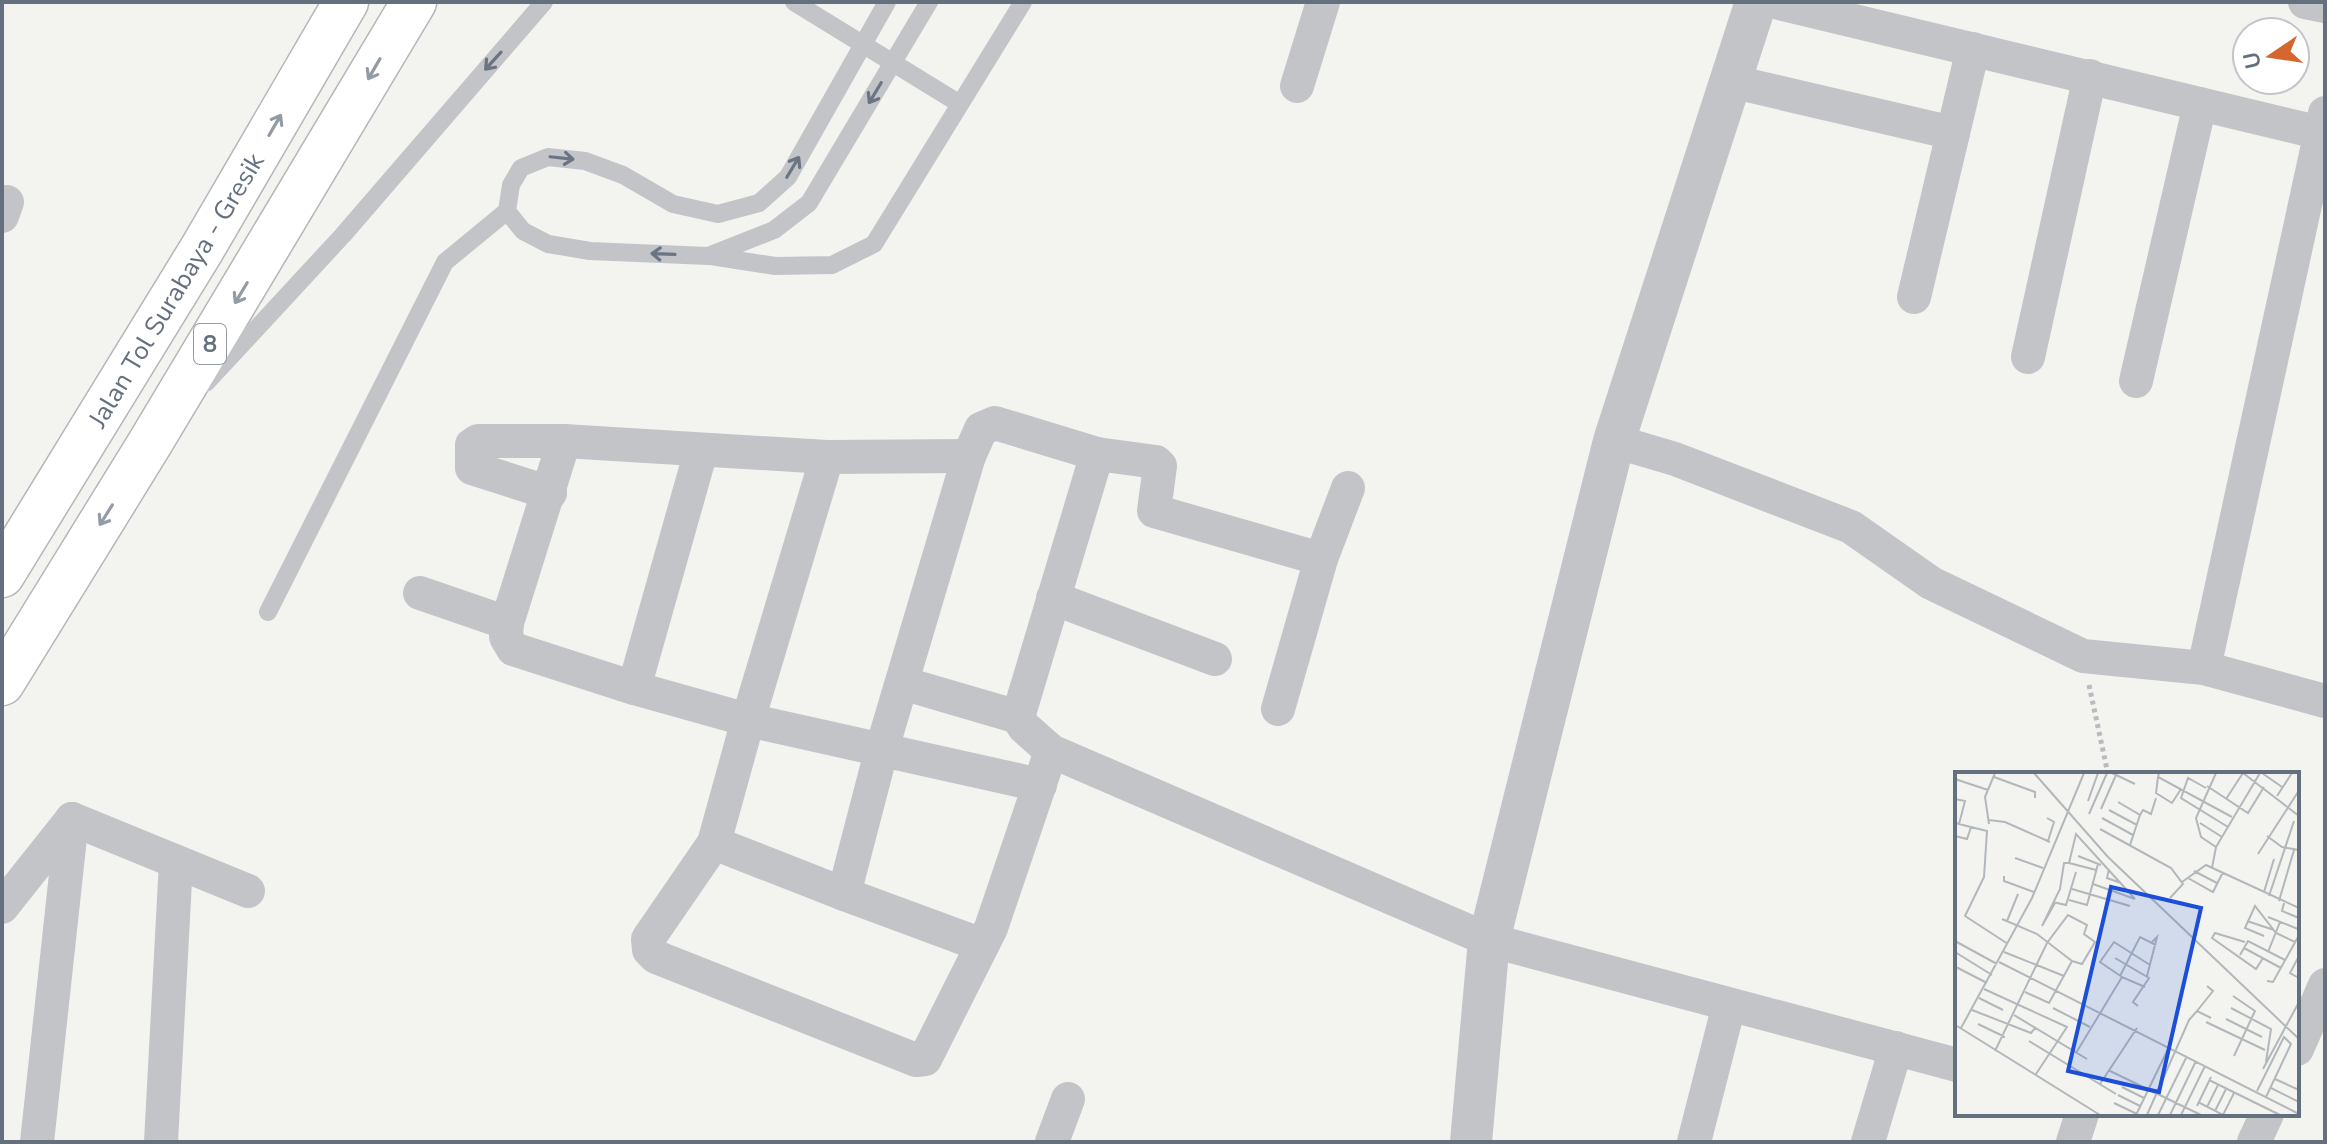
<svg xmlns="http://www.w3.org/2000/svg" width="2327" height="1144" font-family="'Nunito Sans',sans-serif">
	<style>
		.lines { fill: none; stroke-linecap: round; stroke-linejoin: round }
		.motorway-casing { stroke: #b4b6b9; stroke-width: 47 }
		.path { stroke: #b9bbbd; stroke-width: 5; stroke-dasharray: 4 4; stroke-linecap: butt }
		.service { stroke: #c2c4c8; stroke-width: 18 }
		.minor { stroke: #c2c4c8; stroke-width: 34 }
		.tertiary { stroke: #c2c4c8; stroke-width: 42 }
		.motorway { stroke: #fff; stroke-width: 44 }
		.oneway { stroke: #6a7483 }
		.oneway2 { stroke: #939ba5 }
		.labels { text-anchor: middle; stroke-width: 8; stroke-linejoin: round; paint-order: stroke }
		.shield { fill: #fff; stroke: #939ba5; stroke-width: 2 }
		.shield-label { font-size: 24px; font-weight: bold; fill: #65707f }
		.street-label { font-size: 26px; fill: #65707f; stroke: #fff }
		.inset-road { fill: none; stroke: #b2b7bc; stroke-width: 2 }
		.view { fill: #1d4ed8; fill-opacity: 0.15; stroke: #1d4ed8; stroke-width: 4 }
		.inset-edge { fill: none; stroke: #65707f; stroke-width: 4 }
	</style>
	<rect width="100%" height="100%" fill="#f3f4f0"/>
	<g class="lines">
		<g class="motorway-casing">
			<g id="motorway">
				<polyline points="2,575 202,249 346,2"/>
				<polyline points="2,683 150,443 414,2"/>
			</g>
		</g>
		<polyline class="path" points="2089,685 2108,774"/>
		<g class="service">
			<polyline points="794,2 960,104"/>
			<polyline points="887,2 788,177 759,203 718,214 673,204 623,175 585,161 548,157 521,168 511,185 507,211 523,231 548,244 590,251 708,256 774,230 809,203 929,2"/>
			<polyline points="711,256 775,266 832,265 874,244 1023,2"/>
			<polyline points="206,383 343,235 544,2"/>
			<polyline points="268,612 445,262 507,211"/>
		</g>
		<g class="minor">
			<polyline points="1775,2 2325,134"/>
			<polyline points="2305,2 2325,6"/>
			<polyline points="1730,81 1953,133"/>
			<polyline points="1297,86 1323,2"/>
			<polyline points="2,216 7,202"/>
			<polyline points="1914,297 1973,49"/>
			<polyline points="2028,357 2090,76"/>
			<polyline points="2136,381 2200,104"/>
			<polyline points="564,441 507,623 506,637 513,649 634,688 748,720 1040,785"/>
			<polyline points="1614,441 1675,459 1851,527 1931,583 2083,656 2204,668 2325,701"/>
			<polyline points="1097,454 1018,717 1024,727 1051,751 1489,940 1957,1065"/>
			<polyline points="827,457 748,720 714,843 648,939 649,950 656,957 916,1060 925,1059 991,928 1051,751"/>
			<polyline points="550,493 472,468 472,445 478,441 564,441 827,457 969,456"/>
			<polyline points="420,593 507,623"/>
			<polyline points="1053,598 1215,659"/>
			<polyline points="2204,668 2325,113"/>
			<polyline points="902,683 1018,717"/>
			<polyline points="634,688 701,451"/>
			<polyline points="1278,709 1321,559"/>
			<polyline points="72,819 248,891"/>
			<polyline points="714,843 844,894 982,945"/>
			<polyline points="844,894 881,752 969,456 981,429 995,423 1097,454 1156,462 1160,466 1154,511 1321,559 1348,488"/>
			<polyline points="2,907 72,819"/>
			<polyline points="2297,1049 2325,985"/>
			<polyline points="37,1142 72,819"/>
			<polyline points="161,1142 176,862"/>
			<polyline points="1052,1142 1068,1099"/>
			<polyline points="1694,1142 1729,1005"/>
			<polyline points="1868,1142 1896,1048"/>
			<polyline points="2073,1142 2082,1114"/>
			<polyline points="2254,1142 2267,1114"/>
		</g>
		<polyline class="tertiary" points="1471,1142 1489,940 1614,441 1756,2"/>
		<use href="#motorway" class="motorway"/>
	</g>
	<defs><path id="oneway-shaft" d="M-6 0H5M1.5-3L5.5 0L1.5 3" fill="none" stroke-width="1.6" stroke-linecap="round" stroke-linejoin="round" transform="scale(2)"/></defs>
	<g class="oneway">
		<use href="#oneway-shaft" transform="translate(493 61) rotate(132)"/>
		<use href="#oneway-shaft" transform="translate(875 93) rotate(121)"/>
		<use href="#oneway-shaft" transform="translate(562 158) rotate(6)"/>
		<use href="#oneway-shaft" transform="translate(793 167) rotate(-59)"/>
		<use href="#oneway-shaft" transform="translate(663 254) rotate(-178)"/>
	</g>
	<g class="oneway2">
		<use href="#oneway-shaft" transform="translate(374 69) rotate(120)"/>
		<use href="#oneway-shaft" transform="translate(275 125) rotate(-60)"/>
		<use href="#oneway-shaft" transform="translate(241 293) rotate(121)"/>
		<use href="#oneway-shaft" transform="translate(106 515) rotate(122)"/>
	</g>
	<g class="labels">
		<rect class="shield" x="194" y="324" width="32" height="40" rx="6"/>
		<g class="shield-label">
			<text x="210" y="352">8</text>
		</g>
		<g class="street-label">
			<text transform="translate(176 290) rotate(-59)" y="9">Jalan Tol Surabaya - Gresik</text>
		</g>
	</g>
	<g transform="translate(1955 772)">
		<rect width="344" height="344" fill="#f3f4f0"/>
		<path class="inset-road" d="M79,1L153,85L344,267M157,1L180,12M204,1L203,5L277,45M261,1L241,46L246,65L261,75M288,1L344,44M307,1L327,15M39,5L80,20V26M203,5L201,21L217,31L226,17M0,7L33,18M252,14L293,41L309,15M251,16L233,6L226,26L273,55M322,24L337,1M0,27L10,29L4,52M271,27L288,1M133,29L143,1M163,30L185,43L175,73M146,37L161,3M154,38L182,53M134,42L152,1M185,43L188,38L196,42L201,26M92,46L99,50L93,69M147,46L178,63M34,48L50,50L95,70M0,51L32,59L29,105L10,144L53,172M245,51L267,65M34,52L30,25L40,1M145,57L216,96L228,112L215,126M0,64L12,67L16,55M312,64L327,75L344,78M303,82L343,20M123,84L146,93M60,86L88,96M257,96L261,75L305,1M154,97L152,106L166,111M141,98L114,91L121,62L180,127M239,99L262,111M49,104V109L79,120M233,106L258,120L268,100M227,110L251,93L344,136M138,112L180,127M117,117L175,134M309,120L319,87M314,124L339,49M114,128L132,133L143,92M324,129L339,78M98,130L111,133L121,100M100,131L87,154L105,117L109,91H114M329,131L327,139L344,146M313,145L343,157M47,147L82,162L117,189L94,231L70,220M52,149L63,122M292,149L319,158M309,164L290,156L300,134L321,161L340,170M0,169L42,192M290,170L260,161L257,166L301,197L308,186M289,176L326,196M0,180L37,203M49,180L109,204M313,180L325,150M285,183L293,169L330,188M344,184L335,201L344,206M160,186L194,206L178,230L183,234M44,190L344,342M1,195L32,211M165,204L185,165L201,173M192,204L202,165L197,170M167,205L145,190L159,170L195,193M312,209L318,210L343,165M29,217L112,255L81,302M278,224L300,239L279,284M24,226L48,238M98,236L135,255M276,236L316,257L311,290M17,238L76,261L81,255M242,239L258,219L252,214M59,243L132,287M271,247L307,265M251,250L310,278M23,252L50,265M2,254L145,343M6,256L77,126L129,1M74,269L161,322M40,279L92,171L113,143L132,153L129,162L140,170L127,192L117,189M121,281L167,205L190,215M308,297L344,230M153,298L246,343M320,307L344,318M254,308L325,343M145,312L182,256M167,315L189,326M316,316L344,330M302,319L329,265L336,272L311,325M163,323L185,334M243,330L268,343L279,321M159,331L182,342M242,334L256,305M252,335L263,313M260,339L271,317M181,343L214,275M192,343L234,248L242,239L256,246M203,343L232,284M215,343L241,289M226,343L250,294"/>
		<path class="view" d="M156,115L246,136L204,320L113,299Z"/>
		<rect width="344" height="344" class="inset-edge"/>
	</g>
	<rect width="2327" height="1144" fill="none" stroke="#65707f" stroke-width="8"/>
	<g transform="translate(2271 56) rotate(257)"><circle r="38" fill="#ffffff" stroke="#c1c6cc" stroke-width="2"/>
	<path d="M0-6L14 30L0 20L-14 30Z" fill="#d5672e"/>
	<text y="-12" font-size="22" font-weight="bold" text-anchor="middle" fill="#65707f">U</text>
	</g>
</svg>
